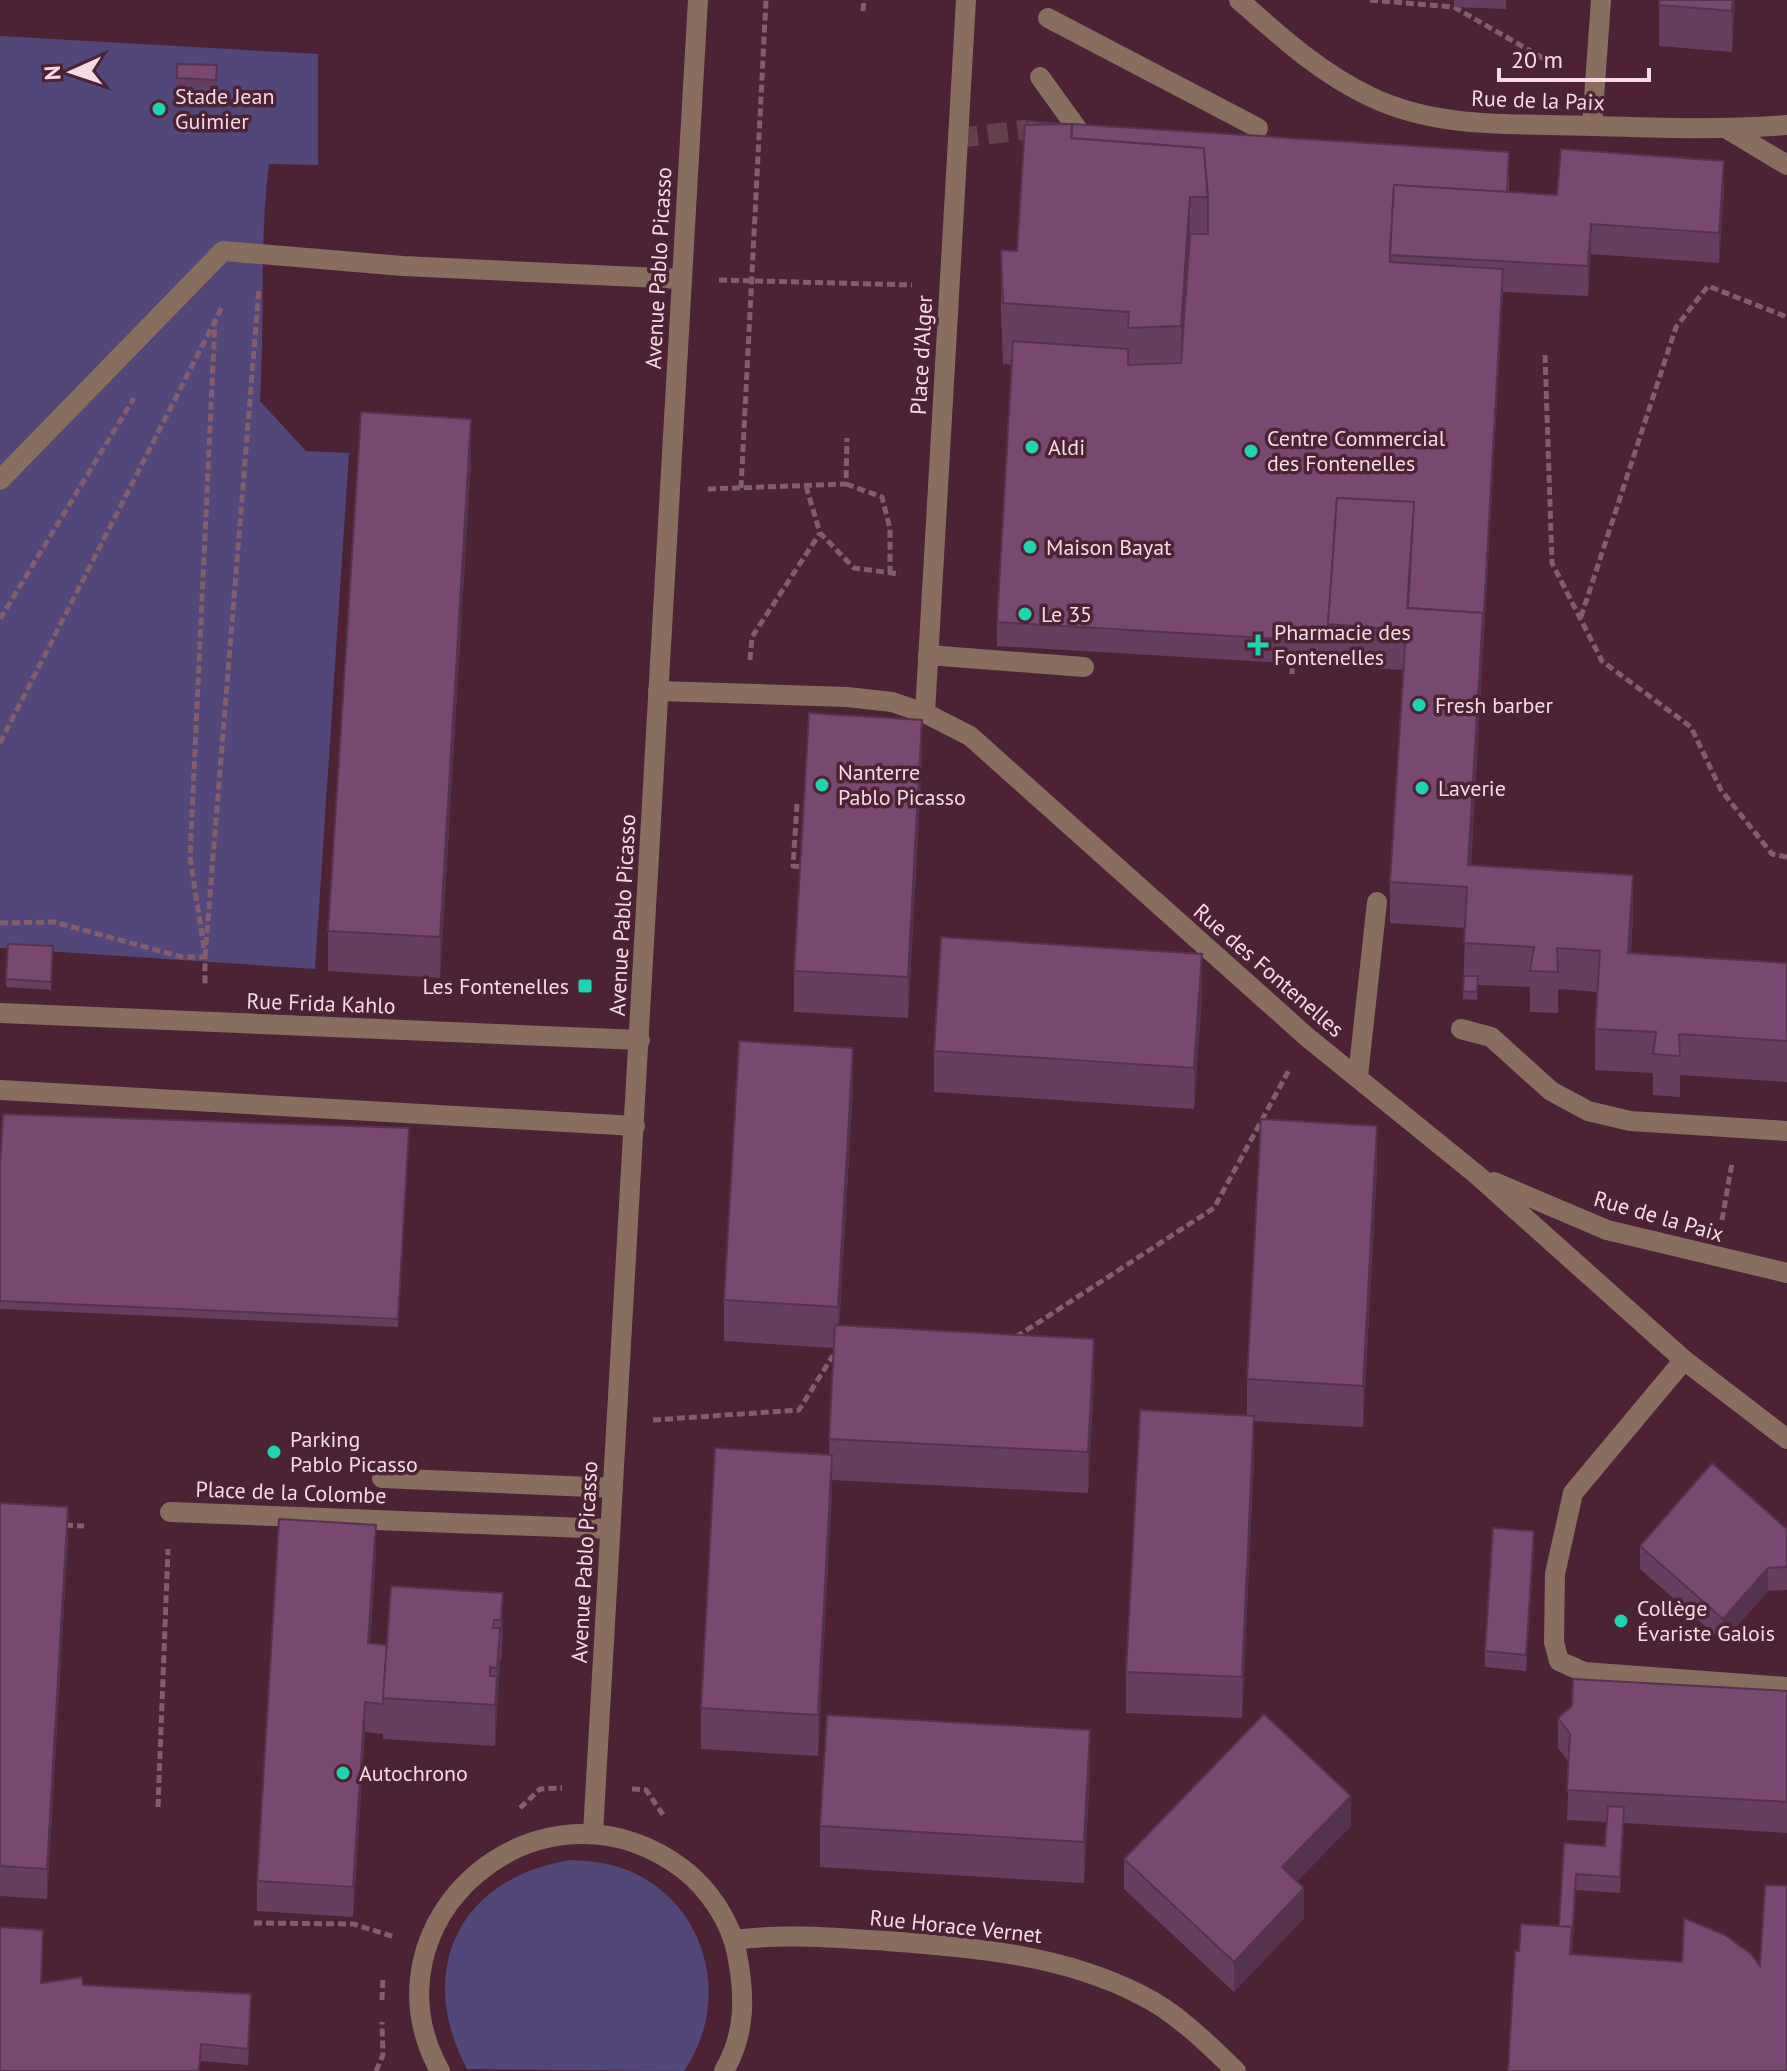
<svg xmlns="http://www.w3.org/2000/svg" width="1787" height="2071" font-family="'PT Sans',sans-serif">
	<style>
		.green { fill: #534679 }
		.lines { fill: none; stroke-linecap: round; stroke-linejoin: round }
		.minor-tunnel { stroke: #663e4e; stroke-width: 20; stroke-dasharray: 20 10; stroke-linecap: butt }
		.path { stroke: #825d6c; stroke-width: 5; stroke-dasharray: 8 4; stroke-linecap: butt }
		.minor { stroke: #876e5f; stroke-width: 20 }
		.wall { fill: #683e60 }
		.shaded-wall { fill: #55324e }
		.building { fill: #794870; stroke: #55324e; stroke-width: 2 }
		.poi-dot { fill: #1dd5b1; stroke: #4c2234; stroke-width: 3 }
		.labels { text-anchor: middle; stroke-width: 7; stroke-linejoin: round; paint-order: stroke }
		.poi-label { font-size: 22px; fill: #f6dae4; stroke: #4c2234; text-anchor: start }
		.street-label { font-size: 22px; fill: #f6dae4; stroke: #4c2234 }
	</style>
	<rect width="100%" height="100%" fill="#4c2234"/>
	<g class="green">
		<path d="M0,36L318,54V165L269,164C259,243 265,322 260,401L306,451L349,453L315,969L0,948Z"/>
		<path d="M571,1860C592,1861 612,1863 632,1872C709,1907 731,2003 684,2071L467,2069C414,1969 460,1877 571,1860Z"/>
	</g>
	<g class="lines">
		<polyline class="minor-tunnel" points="958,138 1024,130 1049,135"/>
		<g class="path">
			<polyline points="1370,0 1454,7 1560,68"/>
			<polyline points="863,11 864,0"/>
			<polyline points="719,280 912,285"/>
			<polyline points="1545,355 1552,563 1602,661 1691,727 1721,790 1772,854 1787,857"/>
			<polyline points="846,484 882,497 890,529 890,573"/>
			<polyline points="806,486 820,533 854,568 900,574"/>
			<polyline points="741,488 766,0"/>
			<polyline points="708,489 846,484 847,438"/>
			<polyline points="1581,617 1676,327 1708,286 1787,317"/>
			<polyline points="0,619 134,398"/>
			<polyline points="750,660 752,637 820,533"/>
			<polyline points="1292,674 1292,663"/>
			<polyline points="0,743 223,305"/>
			<polyline points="797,804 793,866 802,867"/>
			<polyline points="0,923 54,922 182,957 205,957 205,986"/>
			<polyline points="204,948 190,857 215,321"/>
			<polyline points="205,957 259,288"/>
			<polyline points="1722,1220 1732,1163"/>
			<polyline points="1016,1337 1214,1208 1289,1070"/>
			<polyline points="653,1420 799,1410 832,1357 837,1357"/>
			<polyline points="65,1525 84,1526"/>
			<polyline points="632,1789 646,1790 664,1816"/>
			<polyline points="158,1807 168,1549"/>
			<polyline points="520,1808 540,1789 562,1788"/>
			<polyline points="254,1923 353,1924 395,1937"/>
			<polyline points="382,2000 383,1978"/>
			<polyline points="376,2071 383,2055 382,2022"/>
		</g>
		<g class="minor">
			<path d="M1239,0C1281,37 1320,73 1371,97C1440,130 1518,123 1592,126C1658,128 1722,130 1787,125"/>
			<polyline points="1048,18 1258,128"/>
			<polyline points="1040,77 1089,145"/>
			<polyline points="1592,126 1601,0"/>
			<polyline points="1727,129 1787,165"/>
			<polyline points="0,480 223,251 403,266 682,279"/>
			<polyline points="928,655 1084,667"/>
			<polyline points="658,691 847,697 892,702 925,713 970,736 1307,1037 1476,1174 1684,1360 1787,1439"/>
			<polyline points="925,713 966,0"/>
			<polyline points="0,1013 640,1040"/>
			<polyline points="1461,1029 1491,1037 1551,1091 1588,1111 1630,1121 1787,1131"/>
			<polyline points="1358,1076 1377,902"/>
			<polyline points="0,1090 635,1126"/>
			<polyline points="1494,1182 1607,1230 1787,1273"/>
			<polyline points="1684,1360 1573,1493 1555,1574 1554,1642 1559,1661 1584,1672 1787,1687"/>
			<polyline points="382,1478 613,1488"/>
			<polyline points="170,1512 610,1529"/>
			<polyline points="593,1833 698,0"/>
			<path d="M734,1940C785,1933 836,1938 887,1941C975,1948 1061,1954 1141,1995C1176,2012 1208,2044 1236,2071"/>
			<path d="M440,2071C357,1921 540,1762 683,1869C709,1889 731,1922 737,1954C745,1996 746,2033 724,2071"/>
		</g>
	</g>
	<g class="wall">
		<polygon points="1454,0 1506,0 1506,9 1454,7"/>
		<polygon points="1659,0 1735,0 1732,52 1659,46"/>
		<polygon points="177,64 217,65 216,88 177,86"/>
		<polygon points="1025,125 1509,176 1509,192 1557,195 1724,191 1719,263 1591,254 1588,296 1503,292 1471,865 1633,916 1631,953 1787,963 1787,1082 1680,1075 1680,1097 1653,1095 1653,1073 1595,1070 1595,1029 1597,992 1558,989 1558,1013 1530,1012 1530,987 1478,985 1477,1000 1463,999 1465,928 1390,923 1390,882 1403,670 997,646 997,622 1012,365 1003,364 1001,311 1001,250 1017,251"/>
		<polygon points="471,460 440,978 328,971 328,931"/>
		<polygon points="922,761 908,1018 794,1012 794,971"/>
		<polygon points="53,946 51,990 6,987 6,979"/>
		<polygon points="1202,995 1194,1109 934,1092 934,1051"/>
		<polygon points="853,1089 839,1326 1094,1380 1088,1493 832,1480 818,1756 701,1749 701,1708 829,1455 834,1348 724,1341 724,1300"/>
		<polygon points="409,1137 398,1327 0,1309 0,1165"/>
		<polygon points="1377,1167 1363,1427 1254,1421 1254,1457 1242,1718 1126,1713 1126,1672 1247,1416 1247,1379"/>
		<polygon points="0,1503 68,1537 47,1899 0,1896"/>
		<polygon points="1787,1529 1787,1590 1768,1591 1723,1642 1640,1569 1640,1546"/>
		<polygon points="1534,1547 1526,1671 1485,1667 1485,1651"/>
		<polygon points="376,1555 370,1643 387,1645 503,1593 503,1634 501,1661 500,1661 495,1746 383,1739 383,1734 365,1732 353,1917 257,1911 257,1881"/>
		<polygon points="1787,1691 1787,1833 1624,1823 1620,1893 1576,1890 1572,1954 1787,2071 1519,1951 1559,1926 1564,1843 1605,1846 1607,1822 1567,1820 1569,1762 1558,1748 1558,1718"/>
		<polygon points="1090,1771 1084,1883 820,1867 820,1826"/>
		<polygon points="1351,1826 1297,1881 1304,1918 1234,1992 1124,1889 1124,1859"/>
		<polygon points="42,1983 83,1985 251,2010 248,2065 201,2061"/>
	</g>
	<g class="shaded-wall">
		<polygon points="1733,0 1735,0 1732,52 1732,11"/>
		<polygon points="1724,161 1724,191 1719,263 1719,233"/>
		<polygon points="1190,197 1190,258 1181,387 1181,326"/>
		<polygon points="1591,224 1591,254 1588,296 1588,266"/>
		<polygon points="1503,269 1503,292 1483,654 1468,906 1468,865"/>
		<polygon points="471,419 471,460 440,978 440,937"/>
		<polygon points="922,720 922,761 908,1018 908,977"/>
		<polygon points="1633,875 1633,916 1628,994 1628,953"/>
		<polygon points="1202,954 1202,995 1194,1109 1194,1068"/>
		<polygon points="853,1048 853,1089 838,1348 838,1307"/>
		<polygon points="1377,1126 1377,1167 1363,1427 1363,1386"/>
		<polygon points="1094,1339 1094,1380 1088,1493 1088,1452"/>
		<polygon points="1254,1416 1254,1457 1242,1718 1242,1677"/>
		<polygon points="832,1455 832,1496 818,1756 818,1715"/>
		<polygon points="68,1507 68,1537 47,1899 47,1869"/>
		<polygon points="376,1525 376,1555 368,1673 368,1643"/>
		<polygon points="1534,1531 1534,1547 1526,1671 1526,1655"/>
		<polygon points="1768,1568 1768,1591 1723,1642 1723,1619"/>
		<polygon points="503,1593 503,1634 501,1661 501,1620"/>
		<polygon points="500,1628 500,1669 497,1709 497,1668"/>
		<polygon points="497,1676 497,1717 495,1746 495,1705"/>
		<polygon points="365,1702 365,1732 353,1917 353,1887"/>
		<polygon points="1090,1730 1090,1771 1084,1883 1084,1842"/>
		<polygon points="1351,1796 1351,1826 1282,1897 1282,1867"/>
		<polygon points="1624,1807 1624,1823 1620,1893 1620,1877"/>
		<polygon points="1576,1874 1576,1890 1570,1984 1570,1954"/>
		<polygon points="1304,1888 1304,1918 1234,1992 1234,1962"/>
	</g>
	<g class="building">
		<polygon points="1659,0 1733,0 1732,11 1659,5"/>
		<polygon points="177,64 217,65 216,80 177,78"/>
		<polygon points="1028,121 1067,124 1027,125"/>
		<polygon points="1072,124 1071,138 1204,148 1208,197 1190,197 1181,326 1128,328 1129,312 1003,303 1001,250 1017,251 1025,125"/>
		<polygon points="1072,124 1509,152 1507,192 1394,185 1390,255 1390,262 1503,269 1483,630 1483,613 1408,608 1414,502 1337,498 1328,624 1328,642 997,622 1013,341 1128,349 1128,365 1181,363 1190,234 1208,234 1208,197 1204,148 1072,138"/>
		<polygon points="1561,149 1724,161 1719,233 1591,224 1588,266 1390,255 1394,185 1557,195"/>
		<polygon points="361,412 471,419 440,937 328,931"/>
		<polygon points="1337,498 1414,502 1407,608 1483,613 1468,865 1633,875 1628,953 1787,963 1787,1041 1679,1034 1680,1056 1653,1054 1656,1032 1595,1029 1600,951 1557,948 1558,972 1530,971 1534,947 1464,943 1467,887 1390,882 1406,630 1328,624"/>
		<polygon points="809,713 922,720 908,977 794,971"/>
		<polygon points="941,937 1202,954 1194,1068 934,1051"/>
		<polygon points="8,944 53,946 51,982 6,979"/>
		<polygon points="1464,976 1478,976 1477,992 1463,991"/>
		<polygon points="739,1041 853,1048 838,1307 724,1300"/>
		<polygon points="3,1114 409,1128 398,1319 0,1301 0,1165"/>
		<polygon points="1261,1119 1377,1126 1363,1386 1247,1379"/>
		<polygon points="835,1325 1094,1339 1088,1452 829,1439"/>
		<polygon points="1140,1410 1254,1416 1242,1677 1126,1672"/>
		<polygon points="715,1448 832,1455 818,1715 701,1708"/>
		<polygon points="1712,1463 1787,1529 1787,1567 1768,1568 1723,1619 1640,1546"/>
		<polygon points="0,1503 68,1507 47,1869 0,1866"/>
		<polygon points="279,1519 376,1525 368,1643 387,1645 383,1704 365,1702 353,1887 257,1881"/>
		<polygon points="1493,1528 1534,1531 1526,1655 1485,1651"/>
		<polygon points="391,1586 503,1593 501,1620 494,1620 493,1628 500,1628 497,1668 490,1667 490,1676 497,1676 495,1705 383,1698"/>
		<polygon points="1573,1679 1787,1691 1787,1802 1567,1790 1570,1734 1558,1718 1572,1706"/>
		<polygon points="1264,1714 1351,1796 1282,1867 1304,1888 1234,1962 1124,1859"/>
		<polygon points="827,1715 1090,1730 1084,1842 820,1826"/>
		<polygon points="1608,1806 1624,1807 1620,1877 1576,1874 1572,1941 1572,1927 1559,1926 1564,1843 1605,1846"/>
		<polygon points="1765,1885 1787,1886 1787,2071 1508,2071 1515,1951 1519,1951 1521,1924 1572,1927 1570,1954 1682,1962 1684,1918 1725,1935 1751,1954 1760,1966"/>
		<polygon points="0,1927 43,1930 41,1983 82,1977 83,1985 251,1994 248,2049 201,2044 199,2071 0,2071"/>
	</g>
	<g class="poi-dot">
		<circle cx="159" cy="109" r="8"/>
		<circle cx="1032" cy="447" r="8"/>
		<circle cx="1251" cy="451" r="8"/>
		<circle cx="1030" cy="547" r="8"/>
		<circle cx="1025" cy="614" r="8"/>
		<path d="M1254 633h8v8h8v8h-8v8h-8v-8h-8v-8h8z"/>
		<circle cx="1419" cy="705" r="8"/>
		<circle cx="822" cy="785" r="8"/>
		<circle cx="1422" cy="788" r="8"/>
		<rect x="577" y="978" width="16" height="16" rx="4"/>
		<circle cx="274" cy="1452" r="8"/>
		<circle cx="1621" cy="1621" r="8"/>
		<circle cx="343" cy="1773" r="8"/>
	</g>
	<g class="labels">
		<g class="poi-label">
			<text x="175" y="104">Stade Jean<tspan x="175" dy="25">Guimier</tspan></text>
			<text x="1267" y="446">Centre Commercial<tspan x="1267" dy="25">des Fontenelles</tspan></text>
			<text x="1048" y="455">Aldi</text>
			<text x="1046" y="555">Maison Bayat</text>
			<text x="1041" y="622">Le 35</text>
			<text x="1274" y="640">Pharmacie des<tspan x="1274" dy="25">Fontenelles</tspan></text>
			<text x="1435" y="713">Fresh barber</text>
			<text x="838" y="780">Nanterre<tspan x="838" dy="25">Pablo Picasso</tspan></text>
			<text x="1438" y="796">Laverie</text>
			<text x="569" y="994" text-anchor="end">Les Fontenelles</text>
			<text x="290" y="1447">Parking<tspan x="290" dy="25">Pablo Picasso</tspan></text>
			<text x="1637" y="1616">Collège<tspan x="1637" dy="25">Évariste Galois</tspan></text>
			<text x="359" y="1781">Autochrono</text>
		</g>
		<g class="street-label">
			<text transform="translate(1538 100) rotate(2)" y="8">Rue de la Paix</text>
			<text transform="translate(658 268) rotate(-87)" y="8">Avenue Pablo Picasso</text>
			<text transform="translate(921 355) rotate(-87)" y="8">Place d'Alger</text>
			<text transform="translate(622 915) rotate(-87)" y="8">Avenue Pablo Picasso</text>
			<text transform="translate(1269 970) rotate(41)" y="8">Rue des Fontenelles</text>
			<text transform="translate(321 1003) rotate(2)" y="8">Rue Frida Kahlo</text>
			<text transform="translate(1659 1216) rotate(16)" y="8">Rue de la Paix</text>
			<text transform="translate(291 1492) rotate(2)" y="8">Place de la Colombe</text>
			<text transform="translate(584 1562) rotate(-87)" y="8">Avenue Pablo Picasso</text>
			<text transform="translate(956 1926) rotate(6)" y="8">Rue Horace Vernet</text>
		</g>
	</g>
	<g transform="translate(72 72) rotate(267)" stroke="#4c2234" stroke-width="6" paint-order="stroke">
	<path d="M0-6L14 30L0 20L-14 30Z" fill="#f6dae4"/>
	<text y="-12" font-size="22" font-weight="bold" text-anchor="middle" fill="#f6dae4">N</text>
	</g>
	<path d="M1499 68v12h150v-12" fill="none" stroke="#f6dae4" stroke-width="4"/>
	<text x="1511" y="68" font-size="24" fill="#f6dae4" stroke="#4c2234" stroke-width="6" paint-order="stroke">20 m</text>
</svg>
